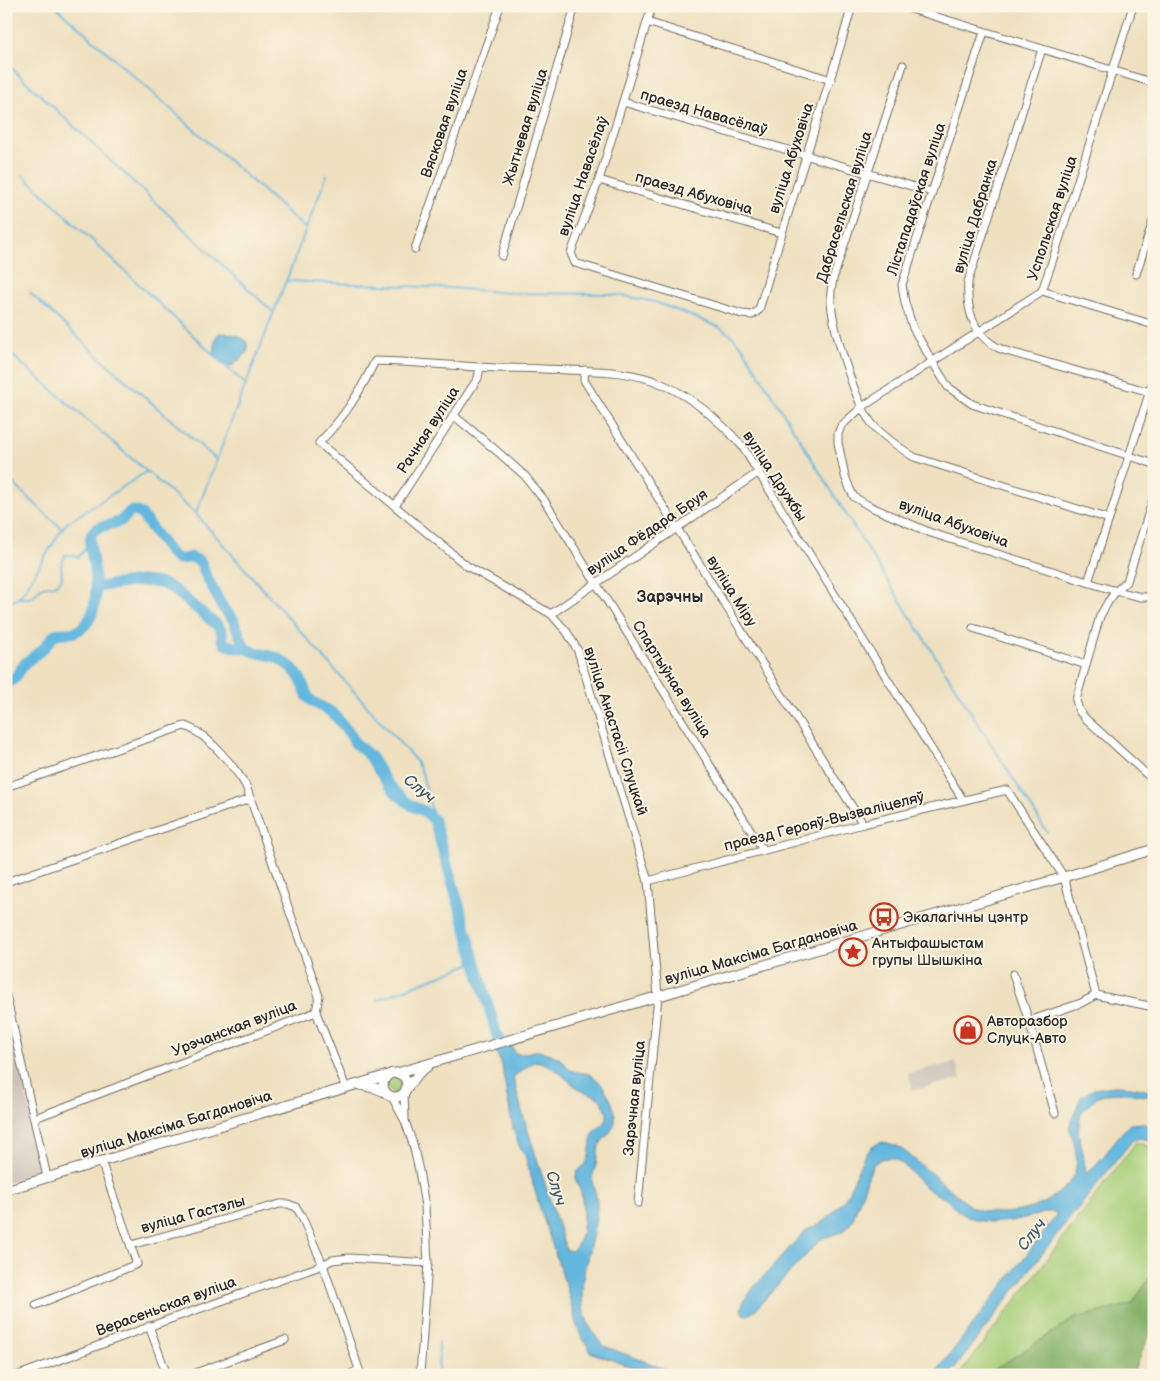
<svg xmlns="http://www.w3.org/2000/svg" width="1160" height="1381" font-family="'Balsamiq Sans',sans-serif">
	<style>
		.industrial { fill: #ccc2b9 }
		.green { fill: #a8cf7a; stroke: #6a7d52 }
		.forest { fill: #86b26a; stroke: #586e4a }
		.water { fill: #63b7df; stroke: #477185; fill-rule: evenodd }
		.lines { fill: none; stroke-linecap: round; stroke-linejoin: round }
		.stream { stroke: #63b7df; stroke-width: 2 }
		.river { stroke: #63b7df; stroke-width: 11 }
		.minor-casing { stroke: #706a5f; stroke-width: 9 }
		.major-casing { stroke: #706a5f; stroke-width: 11 }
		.minor { stroke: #fff; stroke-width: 7 }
		.major { stroke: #fff; stroke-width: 9 }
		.rail-casing { stroke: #2b2b2b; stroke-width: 4 }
		.rail { stroke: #fcf5e5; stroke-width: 2; stroke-dasharray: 5.5; stroke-linecap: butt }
		.labels { text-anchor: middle; stroke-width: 4; stroke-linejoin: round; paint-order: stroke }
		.street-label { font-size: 15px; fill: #2b2b2b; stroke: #fcf5e5 }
		.poi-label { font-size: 15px; fill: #2b2b2b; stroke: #fcf5e5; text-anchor: start }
		.neighbourhood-label { font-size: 16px; font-weight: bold; fill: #2b2b2b; stroke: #fcf5e5 }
		.water-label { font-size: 16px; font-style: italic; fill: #3f5c6a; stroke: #fcf5e5 }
	</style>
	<rect width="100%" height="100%" fill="#fcf5e5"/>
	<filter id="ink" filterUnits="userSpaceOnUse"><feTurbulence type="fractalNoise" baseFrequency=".02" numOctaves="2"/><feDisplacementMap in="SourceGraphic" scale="10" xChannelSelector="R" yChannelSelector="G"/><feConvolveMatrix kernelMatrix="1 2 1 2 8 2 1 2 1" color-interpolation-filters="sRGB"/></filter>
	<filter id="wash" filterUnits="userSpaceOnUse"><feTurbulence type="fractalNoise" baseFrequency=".0096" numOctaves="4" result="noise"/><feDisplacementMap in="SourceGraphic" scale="20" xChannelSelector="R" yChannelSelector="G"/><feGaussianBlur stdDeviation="1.12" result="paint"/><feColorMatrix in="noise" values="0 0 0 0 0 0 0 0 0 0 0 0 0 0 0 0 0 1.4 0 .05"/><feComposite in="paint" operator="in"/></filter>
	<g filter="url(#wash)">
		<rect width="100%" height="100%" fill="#efe0c0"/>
		<g class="industrial">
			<polygon points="6,1006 43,1170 6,1183"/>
			<polygon points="956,1062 961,1079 913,1090 908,1073"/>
		</g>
		<g class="green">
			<circle cx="395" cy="1085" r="8"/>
			<polygon points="1136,1142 1154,1148 1154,1269 1152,1274 1132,1304 1075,1318 986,1375 959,1375"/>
		</g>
		<polygon class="forest" points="1154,1269 1154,1325 1132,1375 986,1375 1075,1318 1132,1304 1152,1274"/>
		<g class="water">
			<path d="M219,333C232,334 251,334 247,353L232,366L221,363L214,354C216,347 213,339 219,333Z"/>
			<path d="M511,1045L514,1051L517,1054C528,1055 529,1050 539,1051C546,1053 555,1055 560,1059C564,1062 567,1067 571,1070C576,1073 583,1072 589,1074C604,1081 617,1107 615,1122C613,1134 600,1138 598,1150C597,1155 597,1160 596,1165C595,1170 592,1175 592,1180C593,1189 598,1197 597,1206C594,1257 561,1301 604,1346L681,1375H655L598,1355L591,1352L588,1347L580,1334L576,1323L568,1292L539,1205L525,1155L519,1146L513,1128L504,1080L502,1065L495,1050ZM535,1061C553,1063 565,1079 579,1089C585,1093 591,1093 597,1097C601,1099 606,1108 607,1113C609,1124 598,1126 593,1134C589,1143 592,1156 585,1164C581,1169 575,1171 576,1179C576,1185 580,1188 581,1193C584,1207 585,1242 572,1251L566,1250L523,1115L513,1077Z"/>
			<path d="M1114,1086C1128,1086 1141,1088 1154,1093V1098L1148,1096L1117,1092L1107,1094L1098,1097L1083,1110L1080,1117L1078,1132L1083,1153L1086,1174L1104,1156L1118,1137L1130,1124L1143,1123L1154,1128V1142C1147,1139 1137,1136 1131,1142L1034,1264L950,1375H934L1051,1223L1056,1216L1055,1212C1048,1211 1044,1213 1037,1215C1009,1222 985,1228 960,1212C954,1209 951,1203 946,1199C939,1195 932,1193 926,1188C910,1174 894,1143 872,1166L853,1219L848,1227L841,1232L821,1239L753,1312L747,1315L743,1314L741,1309L744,1301L755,1286L805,1231L825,1221L840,1205L847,1196L864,1156L871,1148L880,1142L888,1143L897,1146L908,1154L971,1207C1001,1220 1041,1211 1064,1188C1068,1184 1074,1179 1075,1173C1079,1158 1074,1141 1069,1127L1081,1097L1087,1093L1094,1089Z"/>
		</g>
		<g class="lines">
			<g class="stream">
				<polyline points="55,6 306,229"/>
				<polyline points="6,63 274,313"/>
				<polyline points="23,175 218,359"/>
				<polyline points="287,281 450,288 511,293 608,294 625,296 655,302 719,327 731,335 743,348 875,561 1047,832"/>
				<polyline points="30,293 108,365 217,460"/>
				<polyline points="6,350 196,514 416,761 422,773 434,820"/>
				<polyline points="221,362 245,384"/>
				<polyline points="6,477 61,528"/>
				<polyline points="196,513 327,175"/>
				<polyline points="18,598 29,598 32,597 42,587 55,585 59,582 62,578 61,566 65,555 71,555 78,557 90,544"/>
				<polyline points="6,605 18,598 24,591 62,529 67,523 146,472"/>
				<polyline points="377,1000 475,962"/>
				<polyline points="438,1375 439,1342"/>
			</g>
			<g class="river">
				<polyline points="96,587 141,581 153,582 163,584 173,589 217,625 222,632 222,639 225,644 237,648 245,648"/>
				<path d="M6,685L15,678L25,663L43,649L55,634C62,632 69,634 75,632C106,619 94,569 90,544C90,524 103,528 118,522C128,519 127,505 141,514L171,554L177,559H183L191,557L198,560L202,564L205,574L223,608L233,619L245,648L254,652L276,657L284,662L292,668L300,678L308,697L313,702L333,713L350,734L355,743L370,756L385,780L396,793L403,799L412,806L424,811L434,820L502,1052"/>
			</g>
		</g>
	</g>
	<g filter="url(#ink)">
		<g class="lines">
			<g class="minor-casing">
				<g id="minor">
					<path d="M652,6L599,180L571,253L575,263L742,314L752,315L759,310C788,208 823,108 852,6"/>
					<polyline points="901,6 1154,83"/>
					<polyline points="1133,6 1055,253 1042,291 1154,325"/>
					<polyline points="647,22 831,80"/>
					<polyline points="984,32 902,285 905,303 913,328 932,361 948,387 972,404 1154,464"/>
					<path d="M1042,49L968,282C966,311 974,338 1003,350L1150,392"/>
					<path d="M903,65L833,279C832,285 830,292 831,298C831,324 856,407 874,426C885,438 900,448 914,457L1109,519"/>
					<polyline points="623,102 932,192"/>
					<polyline points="599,180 781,233"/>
					<polyline points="415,249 500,6"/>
					<polyline points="502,256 575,6"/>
					<polyline points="1136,274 1154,218"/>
					<polyline points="1042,291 862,407 841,426 838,434 838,443 845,476 850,489 854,497 869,506 931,533 1116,591 1141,597 1154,597"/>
					<polyline points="585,370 584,380 587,385 863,824"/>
					<polyline points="453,415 498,452 525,476 544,500 763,850"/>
					<polyline points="1154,496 1127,581 1116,591 1108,602 1100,616 1076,700 1079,711 1085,718 1154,781"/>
					<polyline points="395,506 478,378 480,367"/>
					<polyline points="1088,582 1109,519 1154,378"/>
					<polyline points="551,614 759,472"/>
					<polyline points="973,628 1086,665"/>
					<path d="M6,787L184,726C205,731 235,767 246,786L319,996L316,1012"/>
					<polyline points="648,881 863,824 1007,790 1064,877 1096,995 1154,1007"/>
					<polyline points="6,882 250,799"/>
					<polyline points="1013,974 1029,1021 1055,1113"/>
					<polyline points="6,995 47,1177"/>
					<polyline points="316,1012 346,1088"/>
					<polyline points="1029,1021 1081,1003 1096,995"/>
					<polyline points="404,1093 405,1118"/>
					<polyline points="392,1097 405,1121 413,1144 419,1171 425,1206 428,1263 420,1375"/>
					<polyline points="35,1118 316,1012"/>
					<path d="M638,1203L658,996L648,881L578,651L567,632L551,614L467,566L319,443C345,416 359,394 375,361C415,362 456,366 496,368C520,368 544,369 568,370C600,371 633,371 662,384C694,398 719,420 742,446L963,800"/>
					<polyline points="131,1245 280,1204 288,1204 296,1207 301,1215 323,1265 361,1375"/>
					<polyline points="36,1305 137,1264 101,1161"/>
					<polyline points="149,1326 167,1375"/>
					<polyline points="19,1375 162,1322 323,1265 332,1260 349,1258 428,1263"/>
					<polyline points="190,1375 285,1340"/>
					<polyline points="348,1375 359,1370"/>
				</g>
			</g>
			<g class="major-casing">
				<g id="major">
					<circle cx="395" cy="1085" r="12"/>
					<polyline points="397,1073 1064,877 1154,849"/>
					<polyline points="360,1085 375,1088 385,1092"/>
					<polyline points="406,1089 419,1073 428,1066"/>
					<polyline points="6,1190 388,1075"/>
				</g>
			</g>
			<use href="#minor" class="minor"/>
			<use href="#major" class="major"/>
			<g class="rail-casing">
				<polyline id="rail" points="1152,1375 1154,1370"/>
			</g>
			<use href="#rail" class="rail"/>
		</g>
	</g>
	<defs>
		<g id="bus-ring" transform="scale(1.4375)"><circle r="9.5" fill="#fcf5e5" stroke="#c8321e" stroke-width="1.5"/><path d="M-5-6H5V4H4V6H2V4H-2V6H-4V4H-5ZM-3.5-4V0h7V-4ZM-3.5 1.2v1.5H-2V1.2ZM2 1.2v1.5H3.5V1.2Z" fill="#c8321e"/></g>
		<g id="sight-ring" transform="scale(1.4375)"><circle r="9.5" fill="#fcf5e5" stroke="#c8321e" stroke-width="1.5"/><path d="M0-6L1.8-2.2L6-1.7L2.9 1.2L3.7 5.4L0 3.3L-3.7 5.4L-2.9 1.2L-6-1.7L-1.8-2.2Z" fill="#c8321e"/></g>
		<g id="shop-ring" transform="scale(1.4375)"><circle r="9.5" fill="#fcf5e5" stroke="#c8321e" stroke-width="1.5"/><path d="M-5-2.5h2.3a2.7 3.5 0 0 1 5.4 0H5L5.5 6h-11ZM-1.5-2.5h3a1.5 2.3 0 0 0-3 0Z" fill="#c8321e"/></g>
	</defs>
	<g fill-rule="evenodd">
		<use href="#bus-ring" x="884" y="917"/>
		<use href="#sight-ring" x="853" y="952"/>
		<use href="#shop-ring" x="968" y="1030"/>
	</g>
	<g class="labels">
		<g class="street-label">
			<text transform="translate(704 112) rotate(16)" y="5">праезд Навасёлаў</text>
			<text transform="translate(444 123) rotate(-71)" y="5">Вясковая вуліца</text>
			<text transform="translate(525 127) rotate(-73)" y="5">Жытневая вуліца</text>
			<text transform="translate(791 158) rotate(-72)" y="5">вуліца Абуховіча</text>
			<text transform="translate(583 176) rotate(-71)" y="5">вуліца Навасёлаў</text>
			<text transform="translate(694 193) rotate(16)" y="5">праезд Абуховіча</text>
			<text transform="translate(916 199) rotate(-72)" y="5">Лістападаўская вуліца</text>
			<text transform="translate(844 207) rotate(-73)" y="5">Дабрасельская вуліца</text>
			<text transform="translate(975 216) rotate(-73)" y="5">вуліца Дабранка</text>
			<text transform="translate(1052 218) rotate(-72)" y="5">Успольская вуліца</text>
			<text transform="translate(428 430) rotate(-57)" y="5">Рачная вуліца</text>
			<text transform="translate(775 476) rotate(57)" y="5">вуліца Дружбы</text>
			<text transform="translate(954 523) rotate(20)" y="5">вуліца Абуховіча</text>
			<text transform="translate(647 532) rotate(-34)" y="5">вуліца Фёдара Бруя</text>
			<text transform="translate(732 591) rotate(58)" y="5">вуліца Міру</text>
			<text transform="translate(672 679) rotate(58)" y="5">Спартыўная вуліца</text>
			<text transform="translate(616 731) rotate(72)" y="5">вуліца Анастасіі Слуцкай</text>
			<text transform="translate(824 821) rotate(-14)" y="5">праезд Герояў-Вызваліцеляў</text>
			<text transform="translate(761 952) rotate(-16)" y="5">вуліца Максіма Багдановіча</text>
			<text transform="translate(234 1028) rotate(-21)" y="5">Урэчанская вуліца</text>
			<text transform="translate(634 1098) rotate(-84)" y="5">Зарэчная вуліца</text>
			<text transform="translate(176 1124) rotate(-17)" y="5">вуліца Максіма Багдановіча</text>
			<text transform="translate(193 1214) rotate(-15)" y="5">вуліца Гастэлы</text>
			<text transform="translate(166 1306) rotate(-20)" y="5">Верасеньская вуліца</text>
		</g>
		<g class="poi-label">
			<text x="903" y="922">Экалагічны цэнтр</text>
			<text x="872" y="948">Антыфашыстам<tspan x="872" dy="17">групы Шышкіна</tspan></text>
			<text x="987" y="1026">Авторазбор<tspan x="987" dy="17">Слуцк-Авто</tspan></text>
		</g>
		<g class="neighbourhood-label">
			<text x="670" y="602">Зарэчны</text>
		</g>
		<g class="water-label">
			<text transform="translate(420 788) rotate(39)" y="6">Случ</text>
			<text transform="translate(557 1188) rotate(73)" y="6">Случ</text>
			<text transform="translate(1031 1234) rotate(-52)" y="6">Случ</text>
		</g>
	</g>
	<rect width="1160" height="1381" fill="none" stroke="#fcf5e5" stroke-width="25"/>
</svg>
